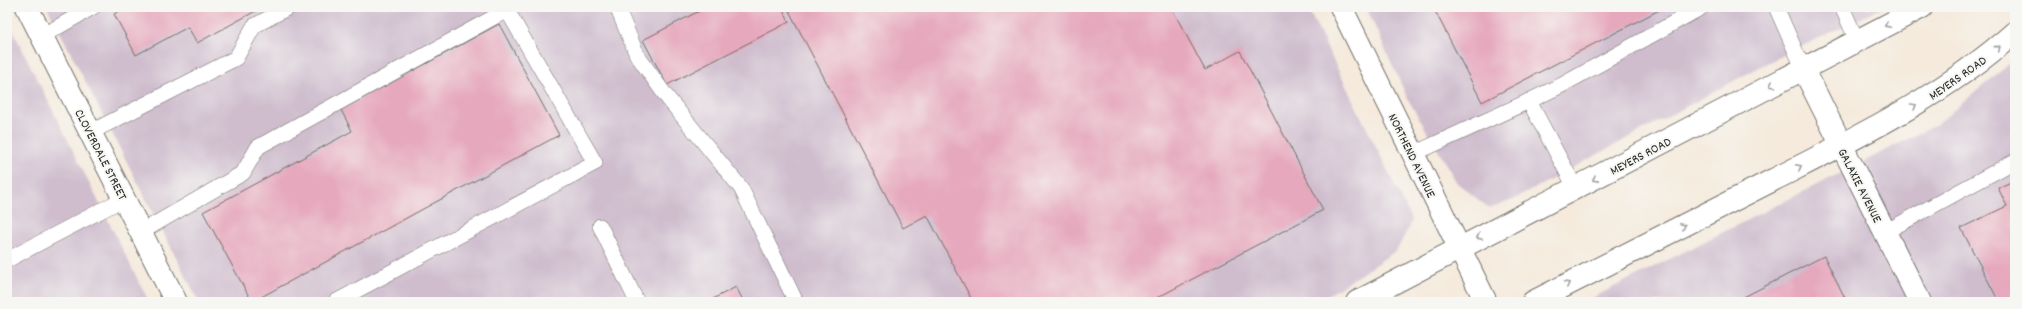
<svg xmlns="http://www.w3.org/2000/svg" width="2022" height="309" font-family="Dekko,sans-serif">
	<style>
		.industrial { fill: #cfbdce }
		.building { fill: #e6a8bd }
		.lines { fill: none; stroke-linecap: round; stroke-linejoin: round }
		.service-casing { stroke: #726e69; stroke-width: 16 }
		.minor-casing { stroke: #726e69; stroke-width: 24 }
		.tertiary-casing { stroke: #726e69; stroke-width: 24 }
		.service { stroke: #fff; stroke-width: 15 }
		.minor { stroke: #fff; stroke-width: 22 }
		.tertiary { stroke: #fff; stroke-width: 22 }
		.oneway { stroke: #a0a0a0 }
		.labels { text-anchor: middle; stroke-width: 4; stroke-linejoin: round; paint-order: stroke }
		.street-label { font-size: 13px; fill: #2b2b2b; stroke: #f6f6f2 }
	</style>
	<rect width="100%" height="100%" fill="#f6f6f2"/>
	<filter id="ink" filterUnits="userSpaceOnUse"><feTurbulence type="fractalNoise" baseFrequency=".025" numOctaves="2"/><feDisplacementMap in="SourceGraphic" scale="8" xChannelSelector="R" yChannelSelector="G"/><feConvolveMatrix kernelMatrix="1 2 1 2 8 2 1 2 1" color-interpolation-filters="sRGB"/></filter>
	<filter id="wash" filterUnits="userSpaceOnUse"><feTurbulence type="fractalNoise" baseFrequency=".012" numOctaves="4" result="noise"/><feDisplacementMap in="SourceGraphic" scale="16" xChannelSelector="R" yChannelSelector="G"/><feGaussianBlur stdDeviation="0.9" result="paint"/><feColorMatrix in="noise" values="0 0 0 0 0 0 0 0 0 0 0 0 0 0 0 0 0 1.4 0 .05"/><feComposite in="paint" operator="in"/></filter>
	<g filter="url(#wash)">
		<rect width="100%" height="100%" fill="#f5eadc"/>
		<g class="industrial">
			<polygon points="47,7 1307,7 1412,220 1397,250 1338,289 1315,302 199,302"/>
			<polygon points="1366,7 1884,7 1767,63 1513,200 1489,208 1457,183 1408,99"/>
			<polygon points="7,19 149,302 7,302"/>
			<polygon points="2015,59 2015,302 1584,302 1936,125"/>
		</g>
		<g id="blocks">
			<g class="building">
				<polygon points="127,7 263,7 197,43 188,27 136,55 114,14"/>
				<polygon points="707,7 782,7 789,22 667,85 643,40"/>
				<polygon points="787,7 1171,7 1205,70 1240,51 1323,210 1149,302 973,302 927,215 903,228"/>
				<polygon points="1433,7 1665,7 1482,102"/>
				<polygon points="499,24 559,135 252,302 203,212 352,131 341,110"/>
				<polygon points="2015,180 2015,302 1999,302 1961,228 2007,206 1998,188"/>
				<polygon points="1824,256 1847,302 1734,302"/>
				<polygon points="736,287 744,302 707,302"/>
			</g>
		</g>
	</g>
	<g filter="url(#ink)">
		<use href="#blocks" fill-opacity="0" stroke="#726e69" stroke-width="1"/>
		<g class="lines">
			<g class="service-casing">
				<g id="service">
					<polyline points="617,7 637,55 666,96 741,188 796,302"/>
					<polyline points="1776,7 1803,68"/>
					<polyline points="1842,7 1857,41"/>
					<polyline points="42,36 93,7"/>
					<polyline points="1529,101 1562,85 1702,7"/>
					<polyline points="91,132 236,58 254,26 289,7"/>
					<polyline points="1413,154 1529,101 1576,189"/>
					<polyline points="600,226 637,302"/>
					<polyline points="141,232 243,173 258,147 507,10 595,163 335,302"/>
					<polyline points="1885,232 2015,161"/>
					<polyline points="7,260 125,198"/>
				</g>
			</g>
			<g class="minor-casing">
				<g id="minor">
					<polyline points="27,7 176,302"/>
					<polyline points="1341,7 1486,302"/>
					<polyline points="1803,68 1920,302"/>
				</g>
			</g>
			<g class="tertiary-casing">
				<g id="tertiary">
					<polyline points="1357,302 1922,7"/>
					<path d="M1533,302C1613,261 1693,221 1773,180C1858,137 1943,96 2015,32"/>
				</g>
			</g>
			<use href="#service" class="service"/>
			<use href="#minor" class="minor"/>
			<use href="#tertiary" class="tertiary"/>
		</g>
		<defs><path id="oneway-chevron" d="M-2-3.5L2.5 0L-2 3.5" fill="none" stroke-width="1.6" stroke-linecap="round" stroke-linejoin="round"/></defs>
		<g class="oneway">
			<use href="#oneway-chevron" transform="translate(1887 25) rotate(153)"/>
			<use href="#oneway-chevron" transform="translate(1998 48) rotate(-41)"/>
			<use href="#oneway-chevron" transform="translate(1772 85) rotate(152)"/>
			<use href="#oneway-chevron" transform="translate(1914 106) rotate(-31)"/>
			<use href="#oneway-chevron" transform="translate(1799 167) rotate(-27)"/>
			<use href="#oneway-chevron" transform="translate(1595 179) rotate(152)"/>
			<use href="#oneway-chevron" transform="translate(1683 226) rotate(-27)"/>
			<use href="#oneway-chevron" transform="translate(1479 237) rotate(154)"/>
			<use href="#oneway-chevron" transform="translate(1567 284) rotate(-27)"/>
		</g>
	</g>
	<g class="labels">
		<g class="street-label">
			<text transform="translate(1957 77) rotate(-35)" y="5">MEYERS ROAD</text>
			<text transform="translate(102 154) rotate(63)" y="5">CLOVERDALE STREET</text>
			<text transform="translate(1413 155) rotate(64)" y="5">NORTHEND AVENUE</text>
			<text transform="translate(1640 155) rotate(-28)" y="5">MEYERS ROAD</text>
			<text transform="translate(1861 185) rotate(63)" y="5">GALAXIE AVENUE</text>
		</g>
	</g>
	<rect width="2022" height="309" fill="none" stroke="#f6f6f2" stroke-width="24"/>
</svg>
